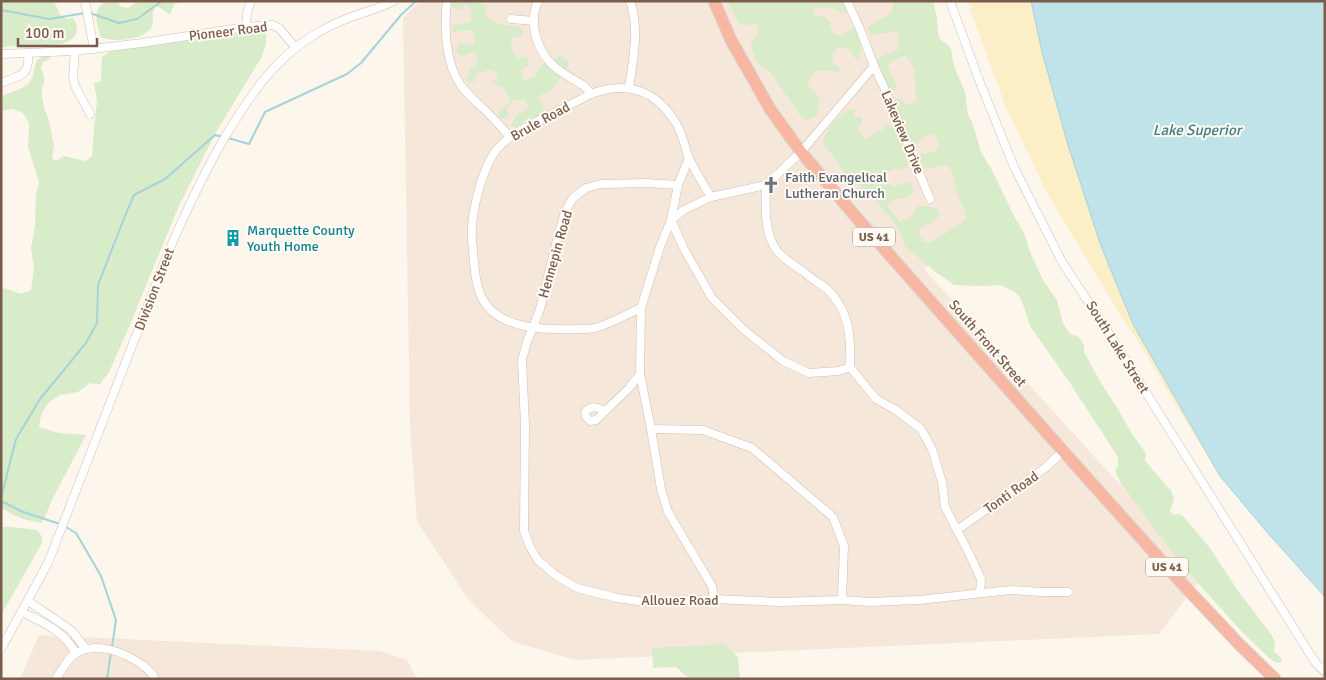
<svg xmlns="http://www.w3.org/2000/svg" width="1326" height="680" font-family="Signika,sans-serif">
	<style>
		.residential { fill: #f5e8da }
		.green { fill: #d8ecc9 }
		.sand { fill: #fcefc7 }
		.water { fill: #bfe3e8; stroke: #a5d3da }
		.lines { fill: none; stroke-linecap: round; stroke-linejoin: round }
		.stream { stroke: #a5d3da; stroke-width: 2 }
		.minor-casing { stroke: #d1beb0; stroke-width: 9 }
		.highway-casing { stroke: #dad1cd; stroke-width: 13 }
		.minor { stroke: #fff; stroke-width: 8 }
		.highway { stroke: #f7b7a3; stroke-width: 11 }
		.labels { text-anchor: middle; stroke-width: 4; stroke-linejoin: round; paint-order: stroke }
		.shield { fill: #fffaf3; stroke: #a28b7f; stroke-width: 1 }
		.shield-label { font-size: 12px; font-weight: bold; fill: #7a5c4d }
		.street-label { font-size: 14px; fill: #7a5c4d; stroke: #fffaf3 }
		.worship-label { font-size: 14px; fill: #5b616d; stroke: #fffaf3; text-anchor: start }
		.culture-label { font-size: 14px; fill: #0d838f; stroke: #fffaf3; text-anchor: start }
		.water-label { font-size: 15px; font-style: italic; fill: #437c86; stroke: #fffaf3 }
	</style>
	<rect width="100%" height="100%" fill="#fdf6ec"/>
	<g class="residential">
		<polygon points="420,1 896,1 983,218 924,269 1203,576 1159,634 576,660 513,642 468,599 417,522 410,426 403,18"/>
		<polygon points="39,635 380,651 407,660 417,679 20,679"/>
	</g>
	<g class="green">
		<path d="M1,1H54L60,15L67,19L73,18C82,32 75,40 61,44L1,47Z"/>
		<path d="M106,1H117L121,7L127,8L134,4L135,1H188L174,4L170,15L159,7H155C150,16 155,20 152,26C146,40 113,43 101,37C96,23 92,9 106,1Z"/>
		<path d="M452,1H477L481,4L487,5L485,12L486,17L499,24L519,27L523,32L520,37H513L511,40C512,51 513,62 527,57L529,65L521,70L524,81L535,76L540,67L559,56L563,57L569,62C567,74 556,80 552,91L539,96L543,108L544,113L540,117C535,117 531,117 527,119C520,123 520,128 511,126C513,118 519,112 527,109L528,104L525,100H514L506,109L509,113L507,117L502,119L499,117L500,111L509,103C510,94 504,83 493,85L492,83L498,77L497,73C491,68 482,71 476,75L475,81L470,83L467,80L470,70L477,64V56L472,52L461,56L456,51L459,44L470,45L475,43L474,32L470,30L452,32L453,25L468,23L471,20V10L470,7L465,4L462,10L454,8L451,5Z"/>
		<path d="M728,1H844L847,9V13C842,13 839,11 835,9C828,7 820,7 813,9L814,15C819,16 824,16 828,20C832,23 830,23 831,28C835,40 843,34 850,29L856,30C860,39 863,50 859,59L855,58C850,49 849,48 839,47L833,53L832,62L839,67L840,69L837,72C824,71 809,66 808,86L819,97C819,110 820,117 805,120L800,115L770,72L757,63L752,49L751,41L759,34V30L757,24L745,25L738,23Z"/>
		<path d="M893,1H933L937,17L938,33L940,39L949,46L951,49L954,66L965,92L968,115L972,122L981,152L992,170L1014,216L1025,235L1030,252L1043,280L1057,300L1063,323L1070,334L1079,337L1084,345V352L1101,383L1118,409L1132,434L1146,453L1145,461L1172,492L1174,499L1170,511L1174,515L1178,514L1183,516L1210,548L1238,591L1271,634L1275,642L1274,651L1281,658L1282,662L1277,663L1269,658L1242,632L1181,564L1121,484L1115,470L1118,465V457L1070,383L1030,326L1024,307L1020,297L1013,291L1000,285L981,286L954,285L933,270L905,246L897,226L893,221L868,192L846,175L833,155L823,144V140L833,122L840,117L844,112L851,109L856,111L854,115L856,118L860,117L862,119V124L860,125L858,130L865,139L877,132L883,130L886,125C889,125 890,124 893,127C897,131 909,155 909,160C909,165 909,164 907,168L891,170L886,174L889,184L894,186L908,182L912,185C917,205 896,193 887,205C889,213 896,213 899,222C909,220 913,215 918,206H929L937,209L939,215C933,225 926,223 919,230L920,236L923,241L931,242L955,227L966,218C965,214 965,210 963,206C961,202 958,197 957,192C950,167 955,159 926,170L919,161L920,154C935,152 945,151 934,134C928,134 921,137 918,143L914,145L908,141L894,105V101L897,99H900L908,105L916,101C915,88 917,63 905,56L892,61L888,64C888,73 896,78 896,88L893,91L889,90L876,64C878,54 890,55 898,49L899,35L897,31L871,35L868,32V27C878,16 895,20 893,1Z"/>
		<path d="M259,31L266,34V45L261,58L216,132L178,208L127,332L109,372L100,384H94L90,383L78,392L60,395L48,403L41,415L39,427L59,433L86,435L54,496L42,523C33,521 24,520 16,516C10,514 8,510 1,509V287L21,294L31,290L34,268L31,248L35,226L36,195L39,182L28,147L29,123L23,113L13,109L1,111V97C9,92 24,89 29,83C38,72 30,59 46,55L49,56L50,59L43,62L41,68L45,80L42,88V96L44,107L49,121L54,146L52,157L54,160H57L64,156L85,161L92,156L94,128L97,101L94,83L101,81L102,57L111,51Z"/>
		<polygon points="1,527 11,527 37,530 42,537 42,543 1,615"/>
		<polygon points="725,644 738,657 740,679 691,679 686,676 676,667 653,668 652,648"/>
	</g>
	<polygon class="sand" points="967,1 1092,1 1220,476 1175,404 1138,341 1119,313 1047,193 1006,108"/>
	<polygon class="water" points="1031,1 1325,1 1325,597 1266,531 1220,476 1133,324 1101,246 1068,145 1042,52"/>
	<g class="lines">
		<g class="stream">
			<polyline points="1,10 49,19 85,13"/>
			<polyline points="90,13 119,23 137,19 162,1"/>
			<polyline points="228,138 249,144 265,112 347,74 361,63 401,15 416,1"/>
			<polyline points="1,498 16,439 40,399 86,343 97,323 98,285 125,216 134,195 165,179 215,135 223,137"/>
			<polyline points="1,501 23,512 60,524"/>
			<polyline points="64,526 76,533 101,576 116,620 112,647"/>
			<polyline points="107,679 111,652"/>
		</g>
		<g class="minor-casing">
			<g id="minor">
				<polyline points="85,1 94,49"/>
				<path d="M447,1C444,26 445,62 460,84C467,95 479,104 489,114C496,121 503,129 510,137"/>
				<path d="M538,1C527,26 539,59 563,73C574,81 583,82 591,94C625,81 654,89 674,120C682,131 684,144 688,156C693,168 704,185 711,197"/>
				<polyline points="847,1 860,29 874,66 883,85 930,199"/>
				<polyline points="950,1 979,80 1014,167 1062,262 1103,324 1315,662 1325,672"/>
				<polyline points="511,19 534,21"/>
				<polyline points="246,27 247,13 251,1"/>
				<polyline points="75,51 73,77 75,86 90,114"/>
				<polyline points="1,54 75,51 142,43 246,27 272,25 279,28 295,47"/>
				<path d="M1,83C20,75 30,77 28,53"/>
				<path d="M629,88C633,59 640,29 630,1"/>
				<path d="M591,94C577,101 564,108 550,115C532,124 513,132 499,147C482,166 470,215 472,240C474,258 474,284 483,300C500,330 547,330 576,329C582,329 590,329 595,328C610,324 627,314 641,308"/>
				<polyline points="689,158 678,185 671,220 684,249 712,298 743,329 783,361 809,373 839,371 850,367"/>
				<polyline points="678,185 646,183 601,184 586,188 573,198 565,212 558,236 540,309 527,342 522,360 525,425 524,531 530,547 538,560 555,575 577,588 617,598 645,602 714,599 781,602 842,600 869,602 919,600 1011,590 1042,592 1068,592"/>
				<path d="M766,185C765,206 764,235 778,252C785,260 797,267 805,273C812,279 820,284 827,289C850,311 851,337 850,367L876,399L896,410L921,429L932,449L942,482L945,507L969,553L981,579L980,593"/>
				<path d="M605,411C597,407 592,405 585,412L586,417L590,421L596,420L629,388L640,374"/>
				<polyline points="651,429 703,430 752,448 833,517 844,546 842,600"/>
				<polyline points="957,530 1045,468 1063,451"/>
				<polyline points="714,599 712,586 668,512 661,489 651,429 640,374 641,308 660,247 671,220 684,210 711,197 766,185 801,152 874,66"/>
				<polyline points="28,601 71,630 86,649"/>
				<path d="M22,612C45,624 63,630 76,653"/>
				<path d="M1,649L48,563L168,253C185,213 203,175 225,137C249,97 273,60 314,35C325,28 338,22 351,17C365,12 380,8 394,1"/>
				<path d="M56,679C61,671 67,659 75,654C96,640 127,653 145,667C149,671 153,673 155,679"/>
			</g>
		</g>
		<g class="highway-casing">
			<polyline id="highway" points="714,1 731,40 770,109 801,152 856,217 1063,451 1175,576 1239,644 1275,679"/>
		</g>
		<use href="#minor" class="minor"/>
		<use href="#highway" class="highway"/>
	</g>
	<defs>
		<g id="church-bare" transform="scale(1.35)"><path d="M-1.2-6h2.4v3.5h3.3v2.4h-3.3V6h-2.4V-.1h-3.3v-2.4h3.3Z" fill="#6b7280" stroke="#fffaf3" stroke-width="2.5" paint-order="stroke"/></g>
		<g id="building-bare" transform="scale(1.35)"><path d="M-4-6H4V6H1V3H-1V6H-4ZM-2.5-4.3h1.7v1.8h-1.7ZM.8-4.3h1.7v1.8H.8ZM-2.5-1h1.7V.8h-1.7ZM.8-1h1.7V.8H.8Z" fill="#0f9aa8" stroke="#fffaf3" stroke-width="2.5" paint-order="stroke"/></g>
	</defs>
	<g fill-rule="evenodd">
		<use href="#church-bare" x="771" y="185"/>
		<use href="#building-bare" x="233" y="238"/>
	</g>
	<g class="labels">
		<g class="shield">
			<rect x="853" y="227.5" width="42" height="19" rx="4"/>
			<rect x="1146" y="557.5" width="42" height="19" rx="4"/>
		</g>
		<g class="shield-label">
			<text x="874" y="241">US 41</text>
			<text x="1167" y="571">US 41</text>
		</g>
		<g class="street-label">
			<text transform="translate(228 31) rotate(-7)" y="5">Pioneer Road</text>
			<text transform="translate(540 121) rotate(-29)" y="5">Brule Road</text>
			<text transform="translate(903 132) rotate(67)" y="5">Lakeview Drive</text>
			<text transform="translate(555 254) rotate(-74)" y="5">Hennepin Road</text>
			<text transform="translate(154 289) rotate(-69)" y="5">Division Street</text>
			<text transform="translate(988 343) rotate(49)" y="5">South Front Street</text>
			<text transform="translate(1118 347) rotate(58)" y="5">South Lake Street</text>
			<text transform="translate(1011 492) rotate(-35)" y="5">Tonti Road</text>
			<text x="680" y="605">Allouez Road</text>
		</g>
		<g class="worship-label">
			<text x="785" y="182">Faith Evangelical<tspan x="785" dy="16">Lutheran Church</tspan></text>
		</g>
		<g class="culture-label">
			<text x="247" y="235">Marquette County<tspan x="247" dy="16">Youth Home</tspan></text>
		</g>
		<g class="water-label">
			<text x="1197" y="135">Lake Superior</text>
		</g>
	</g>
	<rect width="1326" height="680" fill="none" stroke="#7a5c4d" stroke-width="5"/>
	<path d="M18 38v8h79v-8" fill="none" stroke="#7a5c4d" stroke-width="2.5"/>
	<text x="25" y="38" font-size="15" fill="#7a5c4d" stroke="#fffaf3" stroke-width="4" paint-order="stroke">100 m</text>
</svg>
